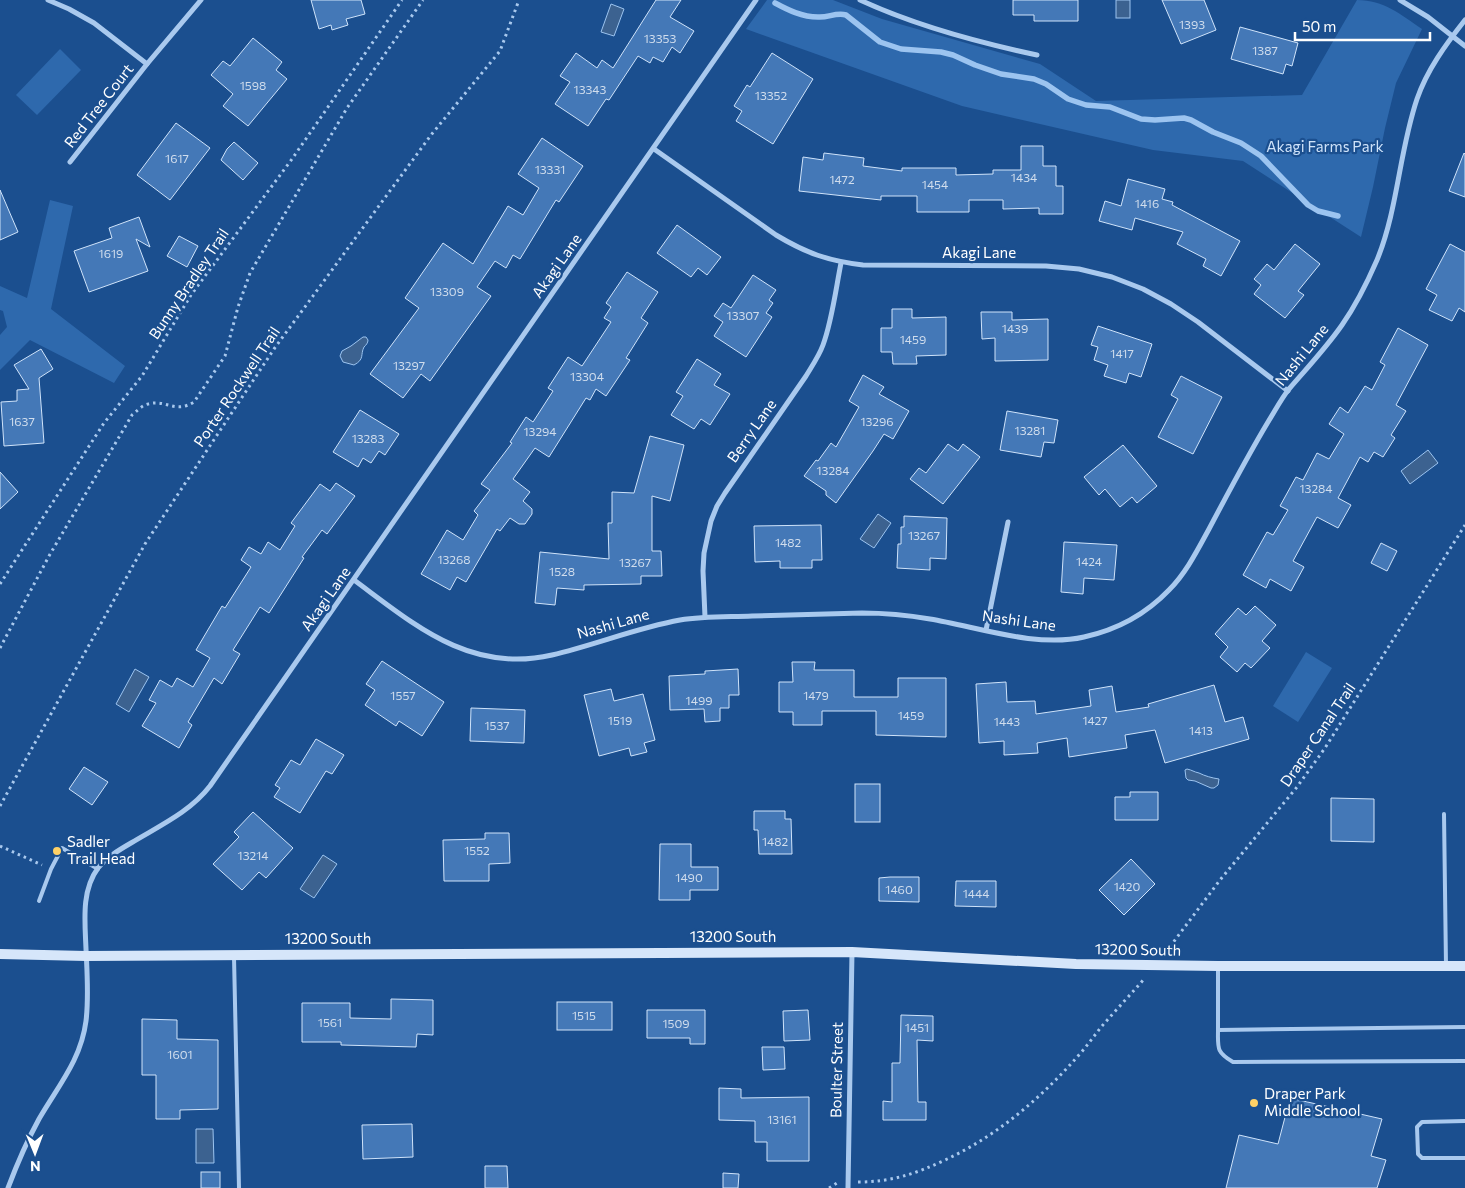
<svg xmlns="http://www.w3.org/2000/svg" width="1465" height="1188" font-family="Commissioner,sans-serif">
	<style>
		.green { fill: #2e69ad }
		.water { fill: #3c6290; stroke: #9cc4f0 }
		.lines { fill: none; stroke-linecap: round; stroke-linejoin: round }
		.stream { stroke: #9cc4f0; stroke-width: 5.5 }
		.building { fill: #4478b7; stroke: #cfe3fa }
		.path { stroke: #a9c9ee; stroke-width: 3; stroke-dasharray: 2.5 4; stroke-linecap: butt }
		.lane { stroke: #a9c9ee; stroke-width: 4 }
		.street { stroke: #a9c9ee; stroke-width: 5 }
		.secondary { stroke: #d6e6fa; stroke-width: 10 }
		.poi-dot { fill: #ffd166; stroke: #1b4f8f; stroke-width: 2 }
		.labels { text-anchor: middle; stroke-width: 4.5; stroke-linejoin: round; paint-order: stroke }
		.number-label { font-size: 12px; fill: #d0dded }
		.street-label { font-size: 15px; fill: #fff; stroke: #1b4f8f }
		.park-label { font-size: 15px; fill: #cfe3fa; stroke: #1b4f8f }
		.poi-label { font-size: 15px; fill: #fff; stroke: #1b4f8f; text-anchor: start }
	</style>
	<rect width="100%" height="100%" fill="#1b4f8f"/>
	<g class="green">
		<path d="M767,0H833L882,19L1040,64L1096,101L1302,95L1357,0C1384,0 1400,14 1422,29L1396,83L1385,128L1373,187L1361,237L1243,161L1153,150L962,106L746,29Z"/>
		<polygon points="60,49 81,70 37,115 16,95"/>
		<polygon points="50,200 73,206 51,309 125,366 114,383 30,340 0,370 0,335 7,327 3,311 0,310 0,286 27,298"/>
		<polygon points="1306,652 1332,668 1298,722 1273,706"/>
	</g>
	<g class="water">
		<rect x="1116" y="0" width="14" height="18"/>
		<polygon points="611,4 624,9 614,36 601,32"/>
		<path d="M363,337H366L368,340C368,343 366,345 364,347C360,355 365,359 354,365L343,362L340,356L342,351L351,346Z"/>
		<polygon points="1428,450 1438,463 1410,484 1401,471"/>
		<polygon points="878,514 891,523 874,548 860,539"/>
		<polygon points="135,669 149,677 129,712 116,704"/>
		<path d="M1187,769C1192,770 1194,772 1199,773C1205,776 1212,778 1219,779L1218,785L1214,788H1211L1195,781L1188,780L1186,778L1185,770Z"/>
		<polygon points="323,855 337,864 314,898 300,889"/>
		<polygon points="196,1129 213,1129 214,1163 196,1163"/>
	</g>
	<g class="lines">
		<path class="stream" d="M775,3C788,10 802,17 818,17C828,18 836,12 846,15L880,42L901,49L941,52L953,55L975,65L1001,74L1034,79L1046,84L1068,99L1086,105L1110,107L1141,119L1155,120L1184,118L1191,120L1213,132L1241,143L1261,156L1308,205L1318,211L1338,216"/>
	</g>
	<g class="building">
		<polygon points="311,0 361,0 365,14 346,19 348,25 332,30 331,25 319,29"/>
		<polygon points="656,0 681,0 670,17 694,31 680,53 672,47 663,62 653,57 650,63 638,56 609,100 606,99 588,126 555,104 570,82 560,76 576,53 597,68 602,60 613,68"/>
		<polygon points="1013,0 1078,0 1078,21 1034,21 1034,15 1013,15"/>
		<polygon points="1162,0 1204,0 1216,30 1181,44"/>
		<polygon points="1240,27 1298,43 1292,66 1286,64 1283,74 1231,59"/>
		<polygon points="253,38 282,62 276,70 287,79 248,126 223,106 233,94 211,75 223,61 230,66"/>
		<polygon points="772,53 813,79 773,144 736,121 742,111 734,106 747,85 750,87"/>
		<polygon points="176,123 210,148 170,200 137,175"/>
		<polygon points="542,138 583,166 559,202 556,200 520,259 513,255 506,268 495,261 477,287 491,296 430,381 421,374 403,398 370,374 419,308 405,298 443,243 473,264 508,206 523,215 539,188 518,174"/>
		<polygon points="234,142 258,163 243,180 221,160 227,149"/>
		<polygon points="1021,146 1043,146 1043,166 1056,166 1056,186 1063,186 1063,214 1039,214 1039,208 1003,209 1003,200 969,200 969,212 917,212 917,196 881,196 881,200 799,191 803,157 823,160 824,153 864,158 863,166 902,171 902,168 956,168 956,175 993,174 993,170 1021,170"/>
		<polygon points="1464,153 1465,154 1465,197 1449,191"/>
		<polygon points="1128,179 1165,189 1162,199 1173,202 1172,205 1240,241 1221,276 1203,266 1206,259 1177,244 1183,232 1135,218 1132,230 1099,221 1105,201 1121,206"/>
		<polygon points="0,190 18,232 0,240"/>
		<polygon points="139,217 150,247 136,239 148,271 89,292 74,251 112,238 109,228"/>
		<polygon points="677,225 721,257 707,275 698,268 691,277 657,253"/>
		<polygon points="179,236 198,246 187,267 167,256"/>
		<polygon points="1295,244 1320,264 1298,291 1304,295 1285,318 1254,294 1261,285 1254,279 1267,264 1274,270"/>
		<polygon points="1450,244 1465,252 1465,312 1459,308 1452,321 1429,310 1437,295 1426,289"/>
		<polygon points="627,272 658,292 641,318 648,323 626,358 630,360 606,396 596,389 590,400 586,398 549,457 535,448 513,479 530,492 523,501 532,509 532,514 525,524 519,524 510,518 500,531 497,529 466,582 457,577 450,590 421,574 447,530 463,540 478,515 474,511 490,490 481,484 512,443 510,442 526,417 533,422 553,391 548,388 568,357 582,366 611,322 604,318 611,307 606,303"/>
		<polygon points="753,275 776,290 769,300 773,303 766,313 772,317 746,357 714,336 723,322 714,316 723,303 731,308"/>
		<polygon points="892,309 912,309 912,318 946,317 946,355 916,356 917,364 893,364 892,352 881,352 881,328 892,328"/>
		<polygon points="981,312 1012,312 1012,320 1048,319 1048,360 995,361 995,338 982,339"/>
		<polygon points="1098,326 1152,344 1141,377 1129,373 1126,383 1104,376 1108,365 1094,360 1098,347 1091,345"/>
		<polygon points="1398,328 1428,345 1396,405 1406,411 1391,435 1395,438 1383,457 1374,452 1368,462 1360,457 1338,498 1351,505 1338,528 1317,517 1293,561 1304,567 1291,591 1270,579 1266,588 1243,575 1267,532 1273,535 1288,510 1280,506 1296,477 1303,480 1317,453 1329,459 1344,434 1329,424 1340,407 1348,413 1365,386 1372,390 1385,365 1380,362"/>
		<polygon points="41,349 53,369 39,378 44,443 4,446 1,402 17,401 17,390 29,389 14,365"/>
		<polygon points="697,359 721,374 714,385 730,394 710,425 701,419 694,429 671,415 683,396 676,392"/>
		<polygon points="863,375 884,387 879,394 909,411 893,439 884,434 873,451 836,503 826,495 826,491 804,476 816,460 818,461 831,443 836,447 859,407 849,401"/>
		<polygon points="1181,376 1222,397 1193,454 1158,437 1178,399 1171,395"/>
		<polygon points="360,410 399,434 385,455 379,451 371,463 363,458 358,467 333,452"/>
		<polygon points="1007,411 1058,420 1054,443 1044,442 1041,457 1000,450"/>
		<polygon points="650,436 684,445 670,501 652,496 652,551 661,551 662,576 641,576 641,584 584,585 584,590 557,588 555,605 535,603 540,552 609,559 608,523 612,523 612,492 634,493"/>
		<polygon points="948,444 958,451 963,444 980,457 943,504 910,479 919,468 926,473"/>
		<polygon points="1123,445 1157,486 1137,503 1132,497 1120,507 1105,489 1099,495 1084,477"/>
		<polygon points="0,472 18,492 0,509"/>
		<polygon points="336,483 355,496 327,534 322,530 302,557 304,558 269,613 260,607 233,650 240,654 222,684 214,678 188,722 192,725 179,748 142,726 156,703 149,700 160,680 172,687 177,678 193,687 210,658 196,650 222,606 225,608 251,567 241,560 249,547 261,554 268,542 280,550 295,526 291,523 320,484 330,491"/>
		<polygon points="904,516 947,518 946,559 930,558 930,570 897,568 898,544 901,544 901,527 904,527"/>
		<polygon points="821,525 822,560 812,560 812,568 780,568 780,561 755,562 754,526"/>
		<polygon points="1064,542 1117,545 1114,580 1084,578 1083,594 1061,592"/>
		<polygon points="1381,543 1397,551 1387,571 1371,563"/>
		<polygon points="1255,606 1276,625 1262,641 1270,648 1251,668 1245,663 1237,672 1220,657 1228,647 1215,634 1238,608 1246,615"/>
		<polygon points="382,661 444,702 422,736 399,721 396,726 365,705 375,690 366,684"/>
		<polygon points="792,662 815,662 814,670 854,670 854,697 898,697 898,678 946,678 946,737 876,735 876,711 822,711 822,725 793,725 793,712 779,712 779,682 793,682"/>
		<polygon points="738,669 739,695 729,695 729,708 720,708 720,721 705,722 704,709 670,710 669,676 705,674 705,671"/>
		<polygon points="1006,682 1007,702 1035,701 1036,714 1091,706 1089,690 1112,686 1116,712 1149,707 1148,704 1214,685 1225,722 1243,717 1249,739 1165,763 1155,730 1125,735 1127,748 1069,757 1067,738 1037,743 1038,753 1004,755 1004,741 979,743 976,684"/>
		<polygon points="611,689 614,701 643,694 655,740 644,743 647,752 631,756 629,748 599,756 584,695"/>
		<polygon points="471,708 525,710 524,743 470,741"/>
		<polygon points="316,739 344,755 332,774 326,771 300,813 274,797 280,788 275,785 291,760 300,765"/>
		<polygon points="84,767 108,782 92,805 69,789"/>
		<rect x="855" y="784" width="25" height="38"/>
		<polygon points="1130,792 1158,792 1158,820 1115,820 1115,797 1130,797"/>
		<polygon points="1331,798 1374,799 1374,842 1331,841"/>
		<polygon points="754,811 785,811 785,819 791,819 792,854 759,854 758,830 754,830"/>
		<polygon points="253,812 293,848 266,878 259,872 242,890 213,864 239,837 234,832"/>
		<polygon points="485,833 509,833 510,863 489,864 489,881 444,881 443,840 485,839"/>
		<polygon points="660,844 691,844 691,867 718,867 718,890 690,890 690,900 659,900"/>
		<polygon points="1131,859 1155,884 1124,915 1099,890"/>
		<polygon points="890,877 919,877 919,902 879,901 879,878"/>
		<polygon points="956,881 996,881 996,907 955,906"/>
		<polygon points="391,999 433,1000 433,1035 417,1034 416,1047 341,1045 341,1042 302,1042 302,1003 350,1003 350,1018 391,1019"/>
		<rect x="557" y="1002" width="55" height="28"/>
		<polygon points="647,1010 705,1010 705,1044 690,1044 690,1038 647,1038"/>
		<polygon points="808,1010 810,1040 784,1041 783,1011"/>
		<polygon points="901,1015 933,1016 933,1041 917,1040 918,1102 926,1102 926,1120 883,1120 883,1101 892,1102 892,1063 900,1063"/>
		<polygon points="142,1019 177,1020 177,1039 218,1040 218,1109 180,1110 180,1119 156,1119 156,1075 142,1075"/>
		<polygon points="762,1047 784,1047 785,1069 763,1070"/>
		<polygon points="719,1088 741,1089 741,1098 809,1097 809,1161 767,1161 767,1142 755,1142 755,1121 719,1120"/>
		<polygon points="1290,1098 1382,1119 1371,1156 1386,1160 1377,1188 1226,1188 1239,1135 1278,1144"/>
		<polygon points="412,1124 413,1157 363,1159 362,1125"/>
		<polygon points="485,1166 507,1166 508,1188 485,1188"/>
		<rect x="201" y="1172" width="19" height="16"/>
		<polygon points="723,1173 739,1174 738,1188 723,1188"/>
	</g>
	<g class="lines">
		<g class="path">
			<polyline points="0,584 104,423 142,376 191,295 292,159 402,0"/>
			<path d="M0,648L49,556L132,415C136,412 142,405 148,404C166,399 175,414 194,402L225,356L238,307L250,273L347,108L423,0"/>
			<polyline points="0,806 145,544 274,349 431,135 500,51 519,0"/>
			<polyline points="0,846 42,865"/>
			<polyline points="1166,952 1220,880 1297,787 1325,748 1465,525"/>
			<path d="M858,1182C891,1182 915,1174 945,1160C997,1136 1041,1098 1078,1056C1087,1046 1094,1036 1102,1026C1116,1010 1131,994 1145,978"/>
			<polyline points="829,1188 837,1183"/>
		</g>
		<g class="lane">
			<polyline points="1444,814 1446,966"/>
			<polyline points="39,901 51,869 62,848 98,869"/>
			<polyline points="234,957 239,1188"/>
			<path d="M1465,1027L1218,1030C1218,1048 1216,1052 1233,1062L1465,1061"/>
			<polyline points="1218,1030 1218,967"/>
			<polyline points="1465,1121 1422,1122 1417,1127 1418,1154 1422,1158 1465,1158"/>
		</g>
		<g class="street">
			<polyline points="48,0 69,9 94,23 147,64"/>
			<path d="M860,0C916,26 976,42 1037,55"/>
			<polyline points="1400,0 1428,17 1465,46"/>
			<path d="M654,149L776,235C806,253 828,261 863,265L1046,266L1079,269L1112,277L1143,289L1171,304L1198,322L1288,391"/>
			<polyline points="70,162 147,64 201,0"/>
			<path d="M354,580C415,625 470,674 552,655C595,645 636,628 680,620C704,616 728,617 752,616C788,615 825,614 862,613C885,613 907,615 930,619C978,627 1036,648 1084,637C1116,630 1146,614 1169,590C1186,573 1197,551 1209,529C1228,493 1247,457 1268,422C1275,411 1281,399 1289,389C1307,368 1326,348 1342,325C1356,305 1367,283 1377,260C1398,209 1399,152 1417,99C1427,70 1446,44 1465,20"/>
			<path d="M705,617L703,571L704,553L711,521L717,506L725,493L806,376C812,366 819,356 823,345C832,321 836,288 841,263"/>
			<polyline points="986,630 1008,522"/>
			<path d="M8,1188C17,1164 27,1141 39,1119C58,1086 81,1060 86,1021C89,997 87,972 86,949C85,922 81,891 98,868C107,857 119,850 131,843C159,826 190,812 210,786L756,0"/>
			<polyline points="848,1188 852,952"/>
		</g>
		<polyline class="secondary" points="0,954 86,956 852,952 1076,964 1218,966 1465,966"/>
	</g>
	<g class="poi-dot">
		<circle cx="57" cy="851" r="5"/>
		<circle cx="1254" cy="1103" r="5"/>
	</g>
	<g class="labels">
		<g class="number-label">
			<text x="1192" y="29">1393</text>
			<text x="660" y="43">13353</text>
			<text x="1265" y="55">1387</text>
			<text x="253" y="90">1598</text>
			<text x="590" y="94">13343</text>
			<text x="771" y="100">13352</text>
			<text x="177" y="163">1617</text>
			<text x="550" y="174">13331</text>
			<text x="1024" y="182">1434</text>
			<text x="842" y="184">1472</text>
			<text x="935" y="189">1454</text>
			<text x="1147" y="208">1416</text>
			<text x="111" y="258">1619</text>
			<text x="447" y="296">13309</text>
			<text x="743" y="320">13307</text>
			<text x="1015" y="333">1439</text>
			<text x="913" y="344">1459</text>
			<text x="1122" y="358">1417</text>
			<text x="409" y="370">13297</text>
			<text x="587" y="381">13304</text>
			<text x="22" y="426">1637</text>
			<text x="877" y="426">13296</text>
			<text x="1030" y="435">13281</text>
			<text x="540" y="436">13294</text>
			<text x="368" y="443">13283</text>
			<text x="833" y="475">13284</text>
			<text x="1316" y="493">13284</text>
			<text x="924" y="540">13267</text>
			<text x="788" y="547">1482</text>
			<text x="454" y="564">13268</text>
			<text x="1089" y="566">1424</text>
			<text x="635" y="567">13267</text>
			<text x="562" y="576">1528</text>
			<text x="403" y="700">1557</text>
			<text x="816" y="700">1479</text>
			<text x="699" y="705">1499</text>
			<text x="911" y="720">1459</text>
			<text x="620" y="725">1519</text>
			<text x="1095" y="725">1427</text>
			<text x="1007" y="726">1443</text>
			<text x="497" y="730">1537</text>
			<text x="1201" y="735">1413</text>
			<text x="775" y="846">1482</text>
			<text x="477" y="855">1552</text>
			<text x="253" y="860">13214</text>
			<text x="689" y="882">1490</text>
			<text x="1127" y="891">1420</text>
			<text x="899" y="894">1460</text>
			<text x="976" y="898">1444</text>
			<text x="584" y="1020">1515</text>
			<text x="330" y="1027">1561</text>
			<text x="676" y="1028">1509</text>
			<text x="917" y="1032">1451</text>
			<text x="180" y="1059">1601</text>
			<text x="782" y="1124">13161</text>
		</g>
		<g class="street-label">
			<text transform="translate(99 106) rotate(-52)" y="5">Red Tree Court</text>
			<text x="979" y="258">Akagi Lane</text>
			<text transform="translate(557 266) rotate(-55)" y="5">Akagi Lane</text>
			<text transform="translate(189 284) rotate(-56)" y="5">Bunny Bradley Trail</text>
			<text transform="translate(1302 355) rotate(-51)" y="5">Nashi Lane</text>
			<text transform="translate(237 387) rotate(-56)" y="5">Porter Rockwell Trail</text>
			<text transform="translate(752 431) rotate(-55)" y="5">Berry Lane</text>
			<text transform="translate(326 599) rotate(-55)" y="5">Akagi Lane</text>
			<text transform="translate(1019 621) rotate(8)" y="5">Nashi Lane</text>
			<text transform="translate(613 624) rotate(-16)" y="5">Nashi Lane</text>
			<text transform="translate(1318 735) rotate(-56)" y="5">Draper Canal Trail</text>
			<text x="733" y="942">13200 South</text>
			<text x="328" y="944">13200 South</text>
			<text transform="translate(1138 950) rotate(1)" y="5">13200 South</text>
			<text transform="translate(837 1070) rotate(-89)" y="5">Boulter Street</text>
		</g>
		<g class="park-label">
			<text x="1325" y="152">Akagi Farms Park</text>
		</g>
		<g class="poi-label">
			<text x="67" y="847">Sadler<tspan x="67" dy="17">Trail Head</tspan></text>
			<text x="1264" y="1099">Draper Park<tspan x="1264" dy="17">Middle School</tspan></text>
		</g>
	</g>
	<g transform="translate(35 1153) rotate(179)" stroke="#1b4f8f" stroke-width="4" paint-order="stroke">
	<path d="M0-4L9 19L0 12L-9 19Z" fill="#ffffff"/>
	<text y="-8" font-size="14" font-weight="bold" text-anchor="middle" fill="#ffffff">N</text>
	</g>
	<path d="M1295 32v8h135v-8" fill="none" stroke="#ffffff" stroke-width="2.5"/>
	<text x="1302" y="32" font-size="15" fill="#ffffff" stroke="#1b4f8f" stroke-width="4" paint-order="stroke">50 m</text>
</svg>
